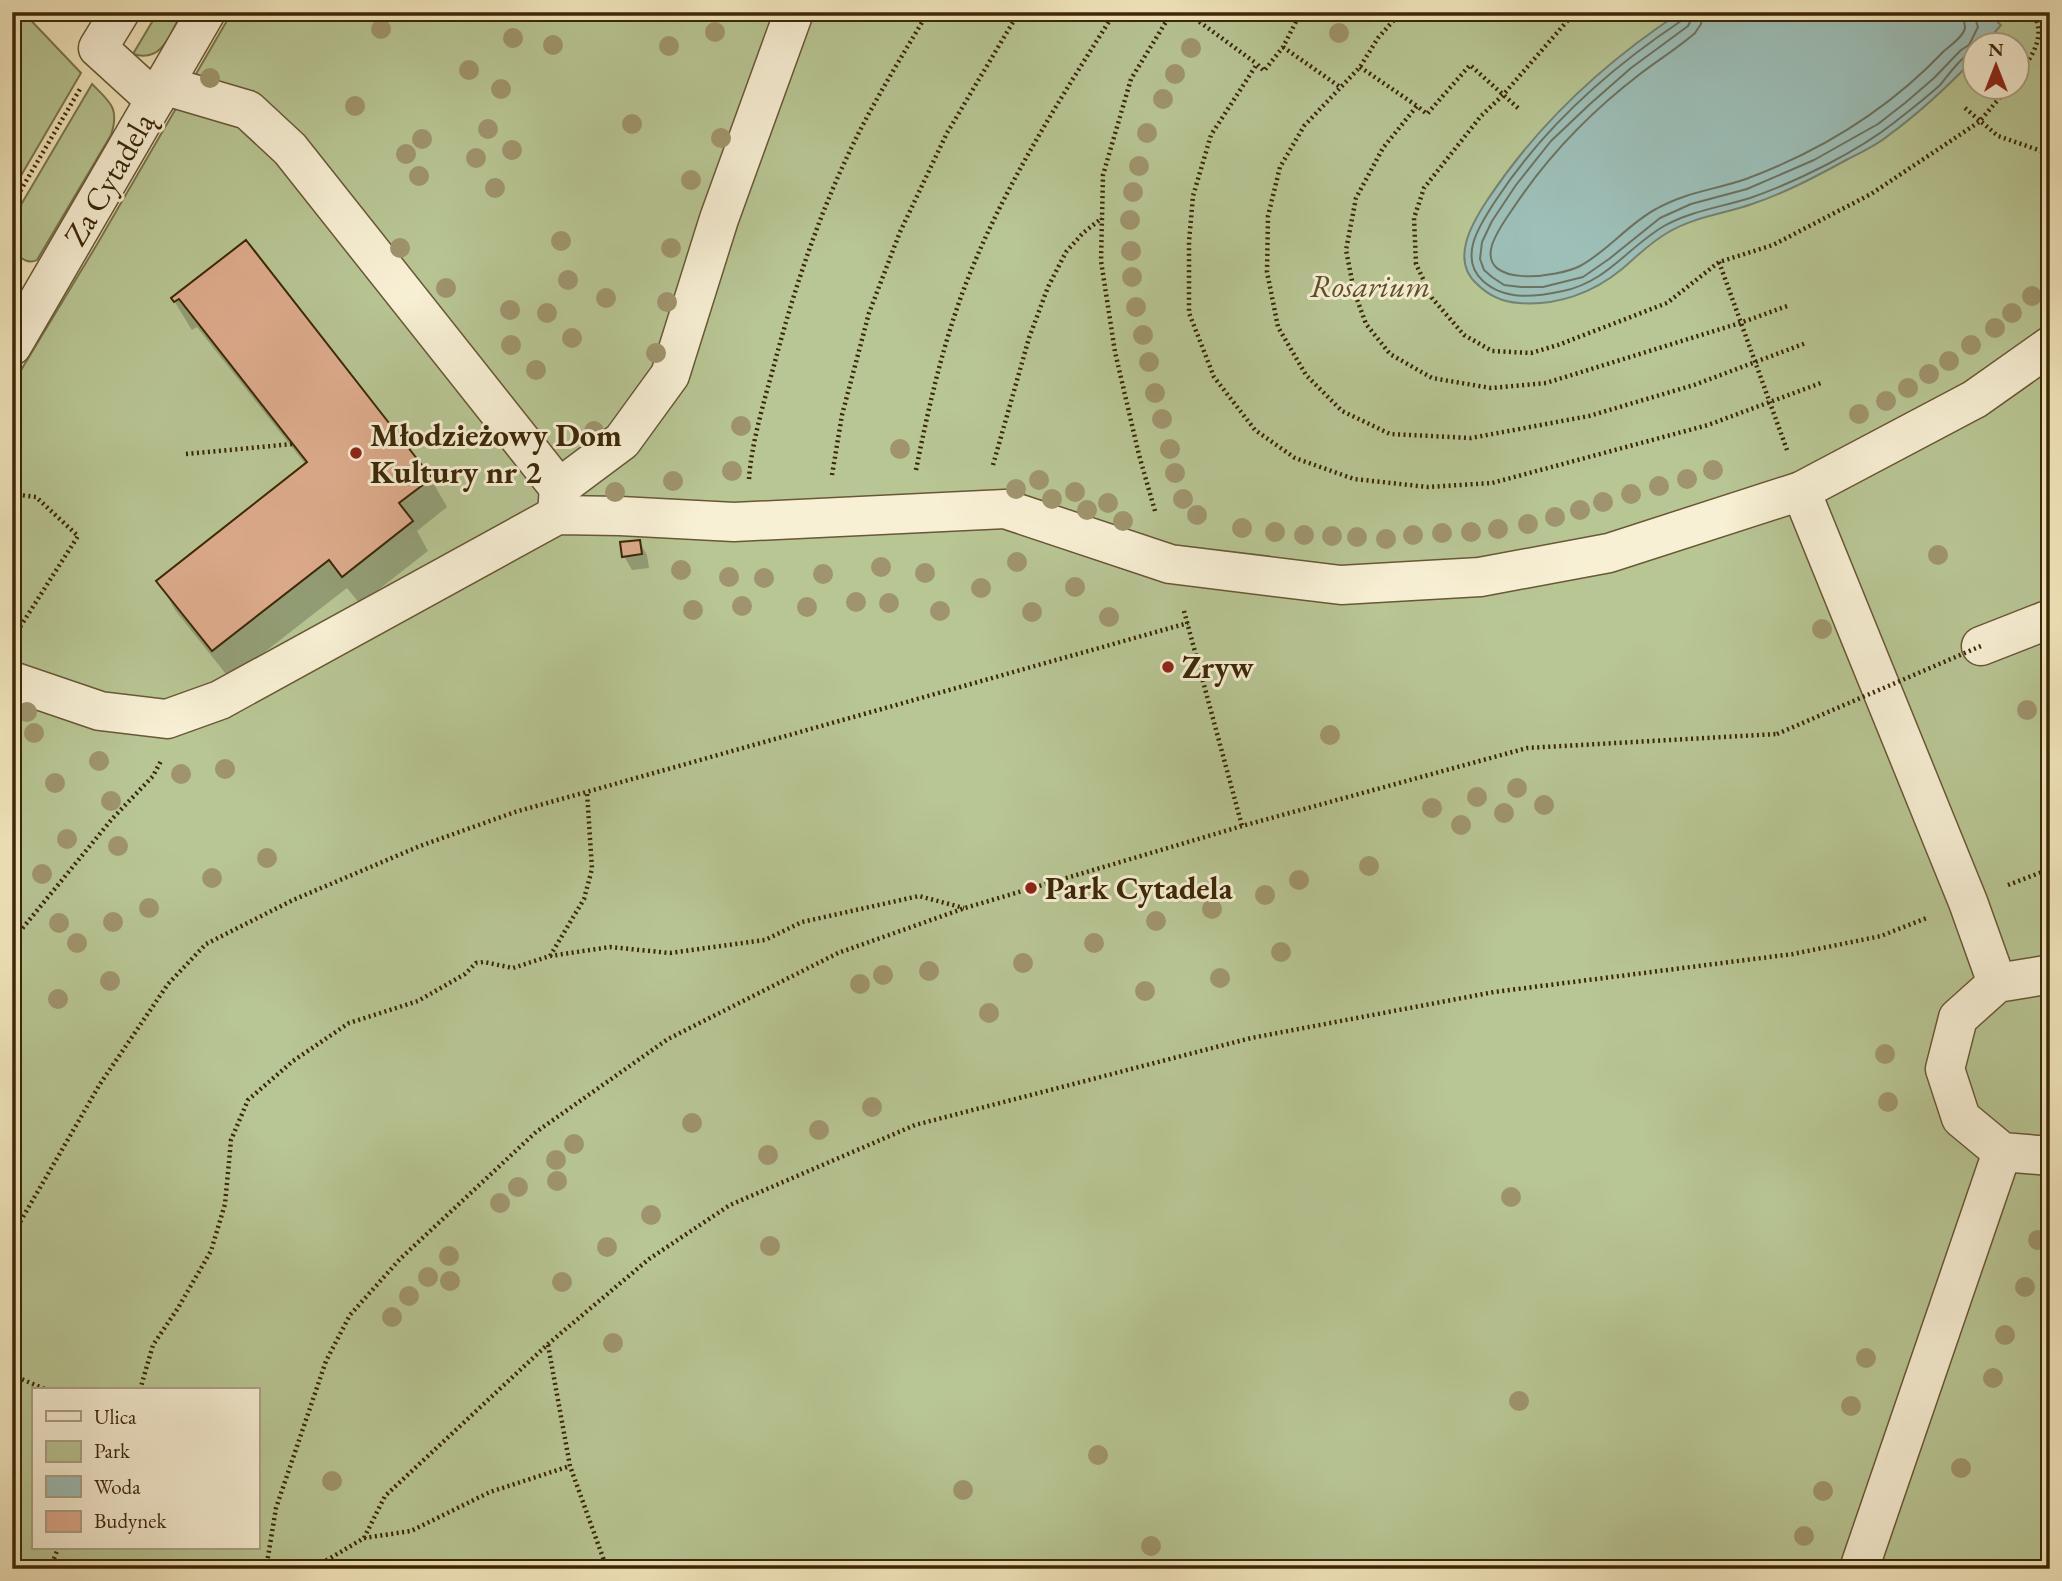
<svg xmlns="http://www.w3.org/2000/svg" width="2062" height="1581" font-family="'EB Garamond',serif">
	<style>
		.green { fill: #b8c694; stroke: #7a764e; stroke-width: 2; fill-rule: evenodd }
		.water { fill: #9dbfb8; stroke: #768271; stroke-width: 2 }
		.shadow { fill: #0003 }
		.lines { fill: none; stroke-linecap: round; stroke-linejoin: round }
		.shore { stroke: #6c7360; stroke-width: 2 }
		.building { fill: #ddab8c; stroke: #3b2707; stroke-width: 2 }
		.minor-casing { stroke: #695735; stroke-width: 41 }
		.path { stroke: #3b2707; stroke-width: 4.5; stroke-dasharray: 2 3.5; stroke-linecap: butt }
		.minor { stroke: #f8f0d5; stroke-width: 38 }
		.path-bridge { stroke: #3b2707; stroke-width: 4.5; stroke-dasharray: 2 3.5; stroke-linecap: butt }
		.tree { fill: #9f946d }
		.poi-dot { fill: #8f2418; stroke: #f8f0d5; stroke-width: 2.5 }
		.labels { text-anchor: middle; stroke-width: 6; stroke-linejoin: round; paint-order: stroke }
		.street-label { font-size: 32px; fill: #3b2707; stroke: #f8f0d5 }
		.park-label { font-size: 32px; font-style: italic; fill: #5a4f2a; stroke: #f8f0d5 }
		.poi-label { font-size: 32px; font-weight: bold; fill: #3b2707; stroke: #f8f0d5; text-anchor: start }
	</style>
	<rect width="100%" height="100%" fill="#f4e8bf"/>
	<filter id="stains"><feTurbulence type="fractalNoise" baseFrequency=".00286" numOctaves="4"/><feColorMatrix values="0 0 0 0 .2 0 0 0 0 .09 0 0 0 0 .02 0 0 0 .5 -.17"/></filter>
	<radialGradient id="worn" r=".72"><stop offset=".6" stop-color="#630" stop-opacity="0"/><stop offset="1" stop-color="#630" stop-opacity=".3"/></radialGradient>
	<g class="green">
		<polygon points="12,12 23,12 81,73 12,191"/>
		<path d="M158,12H182C170,34 163,63 133,54Z"/>
		<path d="M232,12H262L267,15L269,12H2050V1569H12V385L96,246ZM1974,46H2016V88H1974ZM33,1390H257V1548H33Z"/>
		<path d="M92,84C110,102 120,108 111,135L37,260C28,265 20,257 12,252V220Z"/>
	</g>
	<path class="water" d="M1681,12H1986L2001,25L1984,45L1974,46V57L1972,61C1946,88 1919,113 1889,135C1877,145 1862,152 1848,159C1817,176 1785,193 1752,204C1724,214 1693,217 1667,233C1651,242 1636,257 1622,269C1593,293 1557,306 1519,303C1502,302 1489,296 1477,284C1450,260 1472,223 1488,199C1538,124 1606,61 1681,12Z"/>
	<g class="shadow">
		<polygon points="246,242 431,479 447,507 417,531 428,551 360,604 347,588 230,679 175,610 159,581 306,465 197,327 192,330 190,327 173,299"/>
		<polygon points="639,541 647,555 649,568 632,570 624,556"/>
	</g>
	<g class="lines">
		<g class="shore">
			<path d="M1683,12L1681,21C1609,69 1543,128 1496,200C1481,223 1457,257 1483,281C1505,301 1535,297 1563,291C1607,282 1628,247 1664,226C1691,211 1721,207 1750,198C1796,182 1857,152 1895,122C1910,110 1926,98 1940,85C1947,77 1960,58 1969,54C1971,54 1973,54 1974,54"/>
			<polyline points="1692,12 1691,20 1688,26 1631,68 1590,104 1551,141 1516,185 1492,221 1482,242 1480,259 1484,270 1492,277 1504,285 1521,287 1543,287 1583,277 1609,259 1660,218 1691,204 1747,189 1814,160 1878,124 1905,103 1934,78 1961,50 1969,45 1978,27 1973,12"/>
			<path d="M1703,12L1701,24L1695,33C1678,48 1658,60 1640,74C1593,110 1549,155 1516,204C1508,216 1497,230 1492,245C1479,289 1559,277 1580,266C1608,251 1628,224 1656,209C1686,192 1714,190 1746,179C1821,151 1889,109 1944,51C1951,45 1963,37 1965,28C1965,24 1963,17 1962,12"/>
		</g>
	</g>
	<g class="building">
		<polygon points="246,240 432,478 399,503 413,521 342,577 329,560 212,651 156,581 307,462 179,299 174,302 171,298"/>
		<polygon points="640,540 642,554 622,557 620,542"/>
	</g>
	<g class="lines">
		<g class="minor-casing">
			<g id="minor">
				<polyline points="120,12 98,48 155,100"/>
				<polyline points="163,85 248,110 290,149 559,488"/>
				<polyline points="12,346 206,12"/>
				<polyline points="1801,491 1968,902 1997,983"/>
				<polyline points="557,513 559,488 622,441 670,375 719,219 794,12"/>
				<polyline points="1981,646 2050,619"/>
				<polyline points="12,681 100,711 167,719 220,700 557,515 620,516 734,522 1005,509 1170,564 1341,585 1480,577 1609,553 1801,491 1975,399 2050,346"/>
				<polyline points="2050,976 2046,975 1997,983 1958,1018 1945,1069 1961,1118 2002,1152 2050,1156"/>
				<polyline points="1859,1569 2002,1152"/>
			</g>
		</g>
		<g class="path">
			<polyline points="1186,12 1257,64"/>
			<polyline points="1301,12 1283,47 1264,71 1257,64 1211,135 1193,196 1189,242 1189,313 1214,377 1255,430 1295,458 1354,479 1428,487 1492,483 1708,425 1821,383"/>
			<polyline points="1401,12 1378,38 1360,67 1304,126 1280,167 1268,216 1267,272 1278,327 1306,375 1342,411 1390,434 1471,438 1589,416 1694,385 1806,343"/>
			<polyline points="1575,12 1503,95 1481,116 1424,188 1414,218 1416,264 1432,298 1464,335 1492,351 1531,353 1558,345 1667,303 1719,262 1773,245 1871,194 1979,122 2008,88"/>
			<polyline points="1283,47 1340,87"/>
			<polyline points="1360,67 1417,106"/>
			<path d="M2016,77C2031,59 2048,35 2032,12"/>
			<polyline points="1518,108 1470,65 1427,114 1417,106 1383,148 1356,198 1346,250 1354,291 1366,324 1390,354 1432,378 1491,388 1546,383 1740,323 1790,305"/>
			<polyline points="1965,108 1998,136 2050,154"/>
			<polyline points="12,205 80,89"/>
			<polyline points="1719,262 1787,450"/>
			<polyline points="186,454 293,444"/>
			<polyline points="993,465 1029,338 1048,287 1066,252 1083,233 1102,218"/>
			<path d="M916,470C928,410 941,352 962,294C999,194 1058,102 1115,12"/>
			<polyline points="832,475 842,415 869,313 900,232 947,133 1019,12"/>
			<path d="M749,479C751,446 764,401 773,369C792,297 815,225 847,157C870,107 900,60 928,12"/>
			<polyline points="12,494 36,497 78,536 20,627 18,640"/>
			<polyline points="1155,511 1139,455 1115,352 1101,261 1103,175 1131,79 1172,12"/>
			<polyline points="1184,611 1242,826"/>
			<polyline points="12,622 20,627"/>
			<polyline points="2008,885 2050,869"/>
			<polyline points="12,941 112,819 153,776 161,761"/>
			<polyline points="550,956 584,899 592,869 587,792"/>
			<polyline points="12,1236 100,1084 168,984 206,944 293,900 420,846 515,812 1188,623"/>
			<polyline points="548,1345 570,1466 607,1569"/>
			<polyline points="12,1375 47,1390"/>
			<polyline points="140,1390 153,1345 178,1308 211,1251 225,1204 231,1140 248,1100 293,1061 349,1023 418,1001 465,974 476,963 484,962 513,968 550,956 610,947 670,953 765,940 802,922 919,896 964,908"/>
			<polyline points="364,1538 411,1531 490,1492 570,1466"/>
			<polyline points="50,1569 58,1548"/>
			<polyline points="266,1569 276,1508 326,1361 350,1315 400,1259 536,1132 668,1039 838,953 965,908 1242,826 1527,748 1777,734"/>
			<polyline points="312,1569 364,1538 385,1496 548,1344 649,1259 730,1205 915,1125 1251,1038 1494,992 1793,954 1881,936 1929,917"/>
		</g>
		<use href="#minor" class="minor"/>
		<polyline class="path-bridge" points="1777,734 1981,646"/>
	</g>
	<g class="tree">
		<circle cx="381" cy="29" r="10"/>
		<circle cx="715" cy="32" r="10"/>
		<circle cx="1339" cy="33" r="10"/>
		<circle cx="513" cy="38" r="10"/>
		<circle cx="553" cy="45" r="10"/>
		<circle cx="669" cy="46" r="10"/>
		<circle cx="1191" cy="48" r="10"/>
		<circle cx="469" cy="70" r="10"/>
		<circle cx="1175" cy="74" r="10"/>
		<circle cx="210" cy="78" r="10"/>
		<circle cx="501" cy="89" r="10"/>
		<circle cx="1163" cy="99" r="10"/>
		<circle cx="355" cy="106" r="10"/>
		<circle cx="632" cy="124" r="10"/>
		<circle cx="488" cy="129" r="10"/>
		<circle cx="1147" cy="133" r="10"/>
		<circle cx="721" cy="138" r="10"/>
		<circle cx="422" cy="139" r="10"/>
		<circle cx="512" cy="150" r="10"/>
		<circle cx="406" cy="154" r="10"/>
		<circle cx="476" cy="158" r="10"/>
		<circle cx="1139" cy="166" r="10"/>
		<circle cx="419" cy="176" r="10"/>
		<circle cx="691" cy="180" r="10"/>
		<circle cx="495" cy="188" r="10"/>
		<circle cx="1133" cy="192" r="10"/>
		<circle cx="1130" cy="220" r="10"/>
		<circle cx="561" cy="241" r="10"/>
		<circle cx="400" cy="248" r="10"/>
		<circle cx="671" cy="248" r="10"/>
		<circle cx="1131" cy="251" r="10"/>
		<circle cx="1132" cy="277" r="10"/>
		<circle cx="568" cy="280" r="10"/>
		<circle cx="446" cy="288" r="10"/>
		<circle cx="2032" cy="296" r="10"/>
		<circle cx="606" cy="298" r="10"/>
		<circle cx="667" cy="302" r="10"/>
		<circle cx="1136" cy="307" r="10"/>
		<circle cx="510" cy="310" r="10"/>
		<circle cx="547" cy="313" r="10"/>
		<circle cx="2012" cy="313" r="10"/>
		<circle cx="1995" cy="328" r="10"/>
		<circle cx="1143" cy="335" r="10"/>
		<circle cx="572" cy="338" r="10"/>
		<circle cx="511" cy="345" r="10"/>
		<circle cx="1971" cy="345" r="10"/>
		<circle cx="656" cy="353" r="10"/>
		<circle cx="1949" cy="361" r="10"/>
		<circle cx="1149" cy="362" r="10"/>
		<circle cx="536" cy="370" r="10"/>
		<circle cx="1929" cy="374" r="10"/>
		<circle cx="1908" cy="388" r="10"/>
		<circle cx="1155" cy="393" r="10"/>
		<circle cx="1886" cy="401" r="10"/>
		<circle cx="1859" cy="414" r="10"/>
		<circle cx="1162" cy="419" r="10"/>
		<circle cx="741" cy="426" r="10"/>
		<circle cx="594" cy="431" r="10"/>
		<circle cx="900" cy="449" r="10"/>
		<circle cx="1170" cy="449" r="10"/>
		<circle cx="1713" cy="470" r="10"/>
		<circle cx="732" cy="471" r="10"/>
		<circle cx="1175" cy="473" r="10"/>
		<circle cx="1687" cy="479" r="10"/>
		<circle cx="1039" cy="480" r="10"/>
		<circle cx="673" cy="481" r="10"/>
		<circle cx="1659" cy="486" r="10"/>
		<circle cx="1016" cy="489" r="10"/>
		<circle cx="615" cy="492" r="10"/>
		<circle cx="1075" cy="492" r="10"/>
		<circle cx="1631" cy="494" r="10"/>
		<circle cx="1052" cy="499" r="10"/>
		<circle cx="1183" cy="499" r="10"/>
		<circle cx="1603" cy="502" r="10"/>
		<circle cx="1108" cy="503" r="10"/>
		<circle cx="1087" cy="510" r="10"/>
		<circle cx="1580" cy="510" r="10"/>
		<circle cx="1197" cy="515" r="10"/>
		<circle cx="1555" cy="517" r="10"/>
		<circle cx="1123" cy="521" r="10"/>
		<circle cx="1528" cy="524" r="10"/>
		<circle cx="1242" cy="528" r="10"/>
		<circle cx="1498" cy="529" r="10"/>
		<circle cx="1275" cy="532" r="10"/>
		<circle cx="1471" cy="532" r="10"/>
		<circle cx="1442" cy="533" r="10"/>
		<circle cx="1304" cy="535" r="10"/>
		<circle cx="1413" cy="535" r="10"/>
		<circle cx="1332" cy="536" r="10"/>
		<circle cx="1357" cy="537" r="10"/>
		<circle cx="1386" cy="539" r="10"/>
		<circle cx="1938" cy="555" r="10"/>
		<circle cx="1017" cy="562" r="10"/>
		<circle cx="881" cy="567" r="10"/>
		<circle cx="681" cy="570" r="10"/>
		<circle cx="925" cy="573" r="10"/>
		<circle cx="823" cy="574" r="10"/>
		<circle cx="729" cy="577" r="10"/>
		<circle cx="764" cy="578" r="10"/>
		<circle cx="1075" cy="587" r="10"/>
		<circle cx="981" cy="588" r="10"/>
		<circle cx="856" cy="602" r="10"/>
		<circle cx="889" cy="603" r="10"/>
		<circle cx="742" cy="606" r="10"/>
		<circle cx="807" cy="607" r="10"/>
		<circle cx="693" cy="610" r="10"/>
		<circle cx="940" cy="611" r="10"/>
		<circle cx="1032" cy="612" r="10"/>
		<circle cx="1109" cy="617" r="10"/>
		<circle cx="1822" cy="629" r="10"/>
		<circle cx="2027" cy="710" r="10"/>
		<circle cx="27" cy="712" r="10"/>
		<circle cx="34" cy="733" r="10"/>
		<circle cx="1330" cy="735" r="10"/>
		<circle cx="99" cy="761" r="10"/>
		<circle cx="225" cy="769" r="10"/>
		<circle cx="181" cy="774" r="10"/>
		<circle cx="55" cy="783" r="10"/>
		<circle cx="1517" cy="788" r="10"/>
		<circle cx="1477" cy="797" r="10"/>
		<circle cx="111" cy="801" r="10"/>
		<circle cx="1544" cy="805" r="10"/>
		<circle cx="1432" cy="808" r="10"/>
		<circle cx="1504" cy="813" r="10"/>
		<circle cx="1461" cy="825" r="10"/>
		<circle cx="67" cy="839" r="10"/>
		<circle cx="118" cy="846" r="10"/>
		<circle cx="267" cy="858" r="10"/>
		<circle cx="1369" cy="866" r="10"/>
		<circle cx="42" cy="874" r="10"/>
		<circle cx="212" cy="878" r="10"/>
		<circle cx="1299" cy="880" r="10"/>
		<circle cx="1265" cy="895" r="10"/>
		<circle cx="149" cy="908" r="10"/>
		<circle cx="1212" cy="909" r="10"/>
		<circle cx="1156" cy="921" r="10"/>
		<circle cx="113" cy="922" r="10"/>
		<circle cx="59" cy="923" r="10"/>
		<circle cx="77" cy="943" r="10"/>
		<circle cx="1094" cy="943" r="10"/>
		<circle cx="1281" cy="952" r="10"/>
		<circle cx="1023" cy="963" r="10"/>
		<circle cx="929" cy="971" r="10"/>
		<circle cx="883" cy="975" r="10"/>
		<circle cx="1220" cy="978" r="10"/>
		<circle cx="110" cy="981" r="10"/>
		<circle cx="860" cy="984" r="10"/>
		<circle cx="1145" cy="991" r="10"/>
		<circle cx="58" cy="999" r="10"/>
		<circle cx="989" cy="1013" r="10"/>
		<circle cx="1885" cy="1054" r="10"/>
		<circle cx="1888" cy="1102" r="10"/>
		<circle cx="872" cy="1107" r="10"/>
		<circle cx="692" cy="1123" r="10"/>
		<circle cx="819" cy="1130" r="10"/>
		<circle cx="574" cy="1144" r="10"/>
		<circle cx="768" cy="1155" r="10"/>
		<circle cx="556" cy="1160" r="10"/>
		<circle cx="557" cy="1181" r="10"/>
		<circle cx="518" cy="1187" r="10"/>
		<circle cx="1511" cy="1197" r="10"/>
		<circle cx="500" cy="1203" r="10"/>
		<circle cx="651" cy="1215" r="10"/>
		<circle cx="2038" cy="1240" r="10"/>
		<circle cx="770" cy="1246" r="10"/>
		<circle cx="607" cy="1247" r="10"/>
		<circle cx="449" cy="1256" r="10"/>
		<circle cx="428" cy="1277" r="10"/>
		<circle cx="450" cy="1281" r="10"/>
		<circle cx="562" cy="1282" r="10"/>
		<circle cx="2025" cy="1287" r="10"/>
		<circle cx="409" cy="1296" r="10"/>
		<circle cx="392" cy="1317" r="10"/>
		<circle cx="2005" cy="1335" r="10"/>
		<circle cx="613" cy="1343" r="10"/>
		<circle cx="1866" cy="1358" r="10"/>
		<circle cx="1993" cy="1378" r="10"/>
		<circle cx="1519" cy="1401" r="10"/>
		<circle cx="1851" cy="1406" r="10"/>
		<circle cx="1098" cy="1455" r="10"/>
		<circle cx="1961" cy="1468" r="10"/>
		<circle cx="332" cy="1481" r="10"/>
		<circle cx="963" cy="1490" r="10"/>
		<circle cx="1823" cy="1491" r="10"/>
		<circle cx="1804" cy="1536" r="10"/>
		<circle cx="1151" cy="1546" r="10"/>
	</g>
	<g class="poi-dot">
		<circle cx="356" cy="453" r="7"/>
		<circle cx="1168" cy="667" r="7"/>
		<circle cx="1031" cy="888" r="7"/>
	</g>
	<g class="labels">
		<g class="street-label">
			<text transform="translate(109 179) rotate(-60)" y="11">Za Cytadelą</text>
		</g>
		<g class="park-label">
			<text x="1370" y="297">Rosarium</text>
		</g>
		<g class="poi-label">
			<text x="370" y="446">Młodzieżowy Dom<tspan x="370" dy="37">Kultury nr 2</tspan></text>
			<text x="1182" y="678">Zryw</text>
			<text x="1045" y="899">Park Cytadela</text>
		</g>
	</g>
	<rect width="2062" height="1581" fill="none" stroke="#f4e8bf" stroke-width="42"/>
	<rect x="14" y="14" width="2034" height="1553" fill="none" stroke="#3b2707" stroke-width="3.5"/>
	<rect x="21" y="21" width="2020" height="1539" fill="none" stroke="#3b2707" stroke-width="2"/>
	<rect x="32" y="1388" width="228" height="161" fill="#f8f0d5" stroke="#aca083" stroke-width="2"/>
	<rect x="46" y="1411" width="35" height="10" fill="#f8f0d5" stroke="#aca083" stroke-width="2"/>
	<text x="94" y="1424" font-size="21" fill="#3b2707">Ulica</text>
	<rect x="46" y="1441" width="35" height="21" fill="#b8c694" stroke="#aca083" stroke-width="2"/>
	<text x="94" y="1458" font-size="21" fill="#3b2707">Park</text>
	<rect x="46" y="1476" width="35" height="21" fill="#9dbfb8" stroke="#aca083" stroke-width="2"/>
	<text x="94" y="1494" font-size="21" fill="#3b2707">Woda</text>
	<rect x="46" y="1511" width="35" height="21" fill="#ddab8c" stroke="#aca083" stroke-width="2"/>
	<text x="94" y="1528" font-size="21" fill="#3b2707">Budynek</text>
	<g transform="translate(1996 66)"><circle r="33" fill="#f8f0d5" stroke="#aca083" stroke-width="2"/>
	<path d="M0-5L12 26L0 18L-12 26Z" fill="#8f2418"/>
	<text y="-10" font-size="19" font-weight="bold" text-anchor="middle" fill="#3b2707">N</text>
	</g>
	<rect width="100%" height="100%" filter="url(#stains)"/>
	<rect width="100%" height="100%" fill="url(#worn)"/>
</svg>
